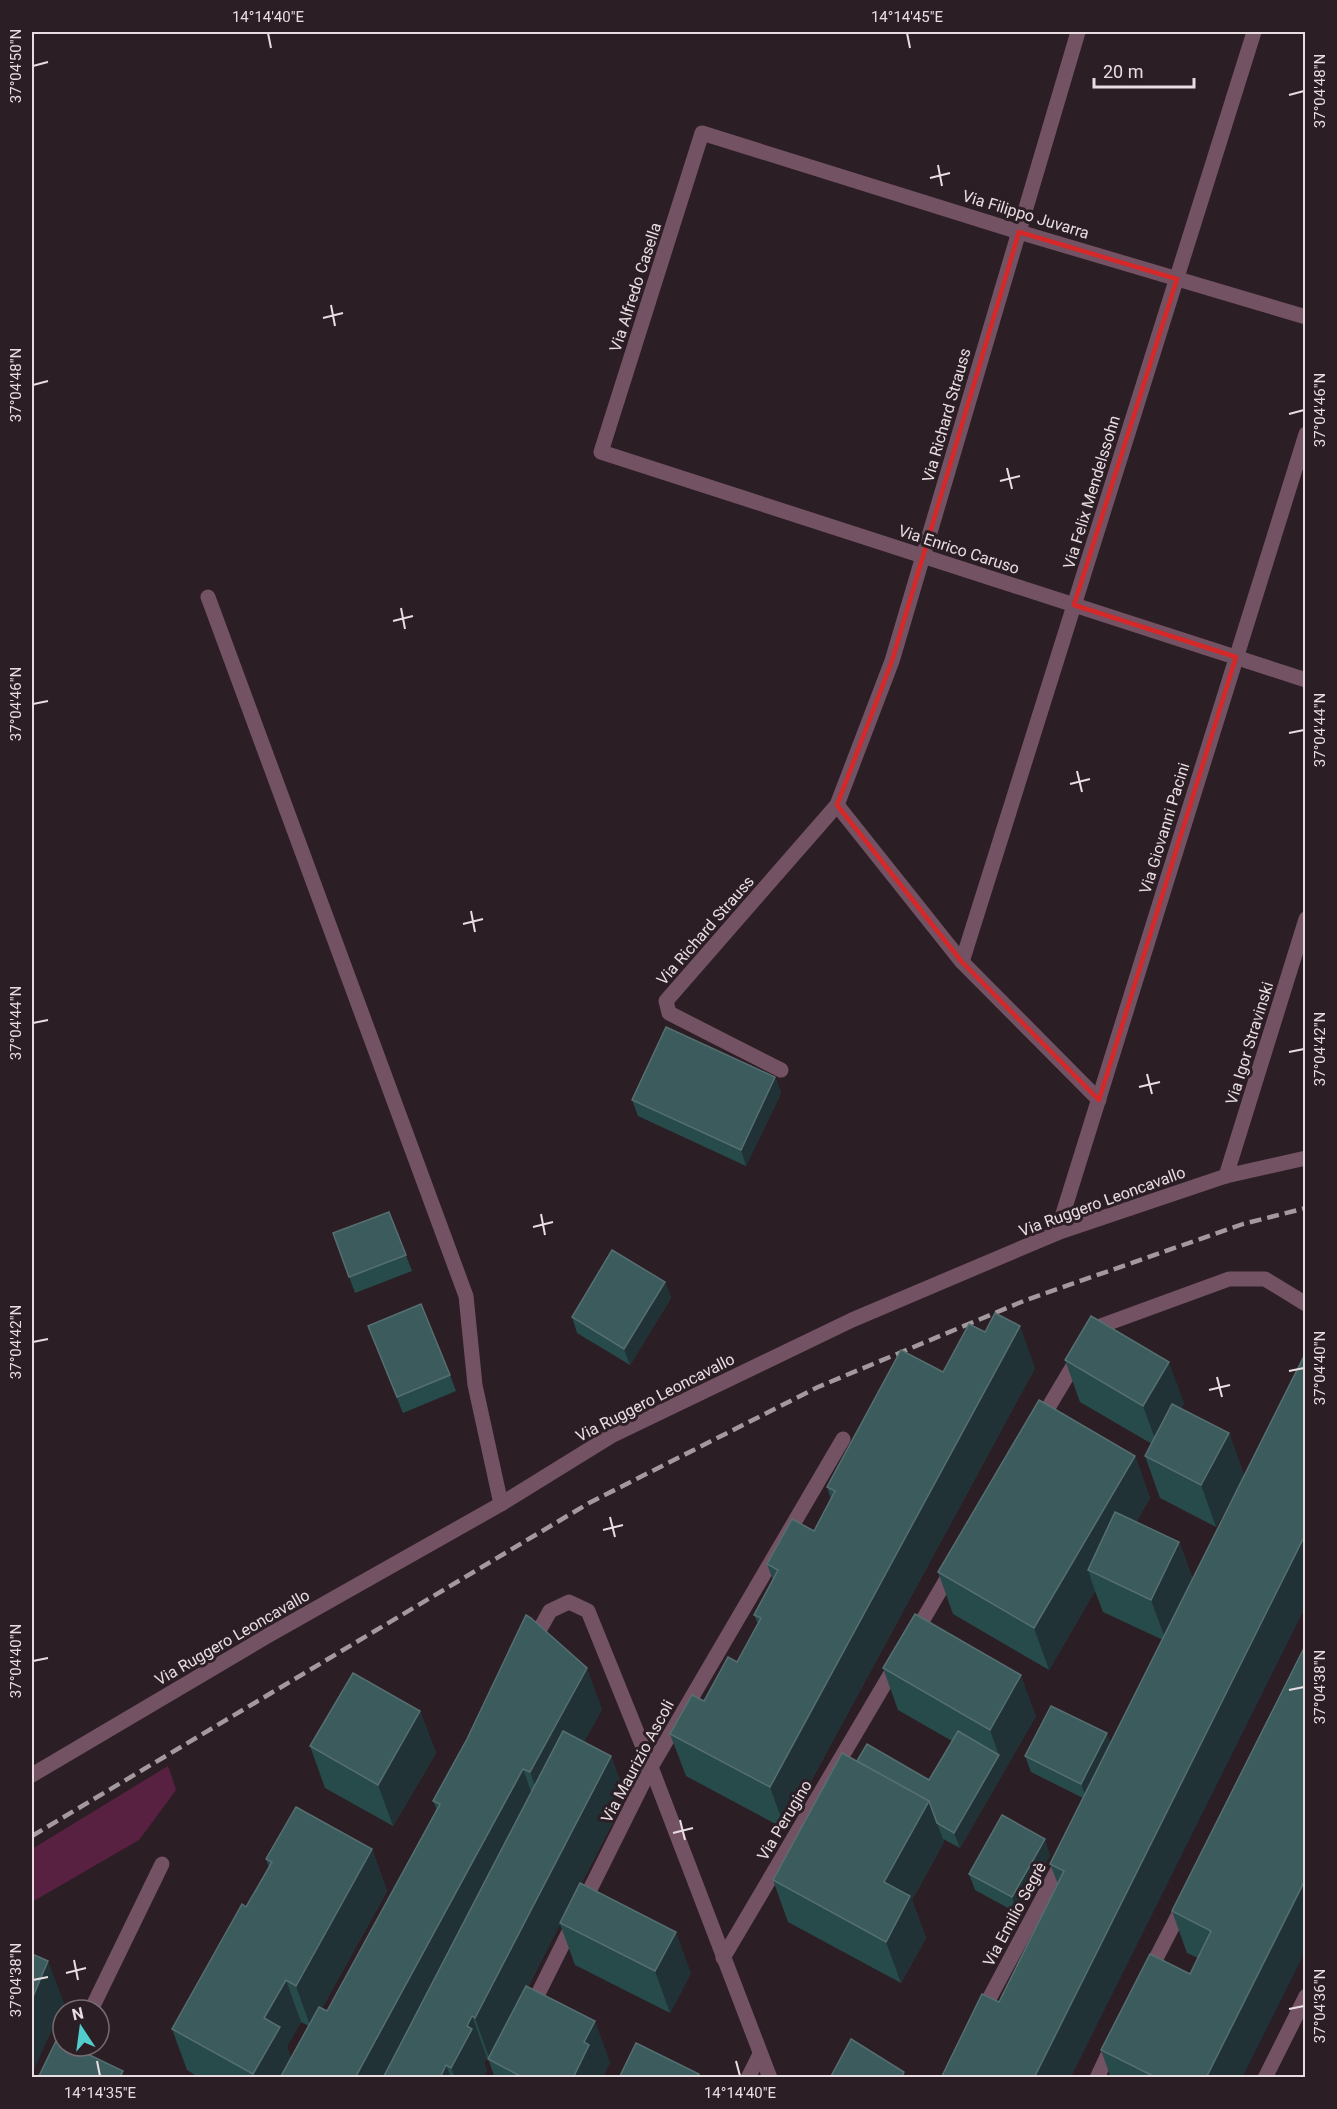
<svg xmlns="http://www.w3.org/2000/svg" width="1337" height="2109" font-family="Roboto,sans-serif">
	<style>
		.green { fill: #582141 }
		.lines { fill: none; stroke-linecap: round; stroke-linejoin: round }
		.minor { stroke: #735263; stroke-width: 15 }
		.rail { stroke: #a4999e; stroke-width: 4.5; stroke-dasharray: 12 6; stroke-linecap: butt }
		.wall { fill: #274b4b; fill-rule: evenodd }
		.shaded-wall { fill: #203235 }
		.building { fill: #3b5b5c; stroke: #566f71; stroke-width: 1.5 }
		.marked { fill: none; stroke: #d62828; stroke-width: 4.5; stroke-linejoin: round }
		.ticks { fill: none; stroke: #e8dee2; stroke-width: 2 }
		.labels { text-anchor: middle; stroke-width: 6; stroke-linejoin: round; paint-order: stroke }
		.street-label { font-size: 16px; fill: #e8dee2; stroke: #2c1e25 }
		.neatline { fill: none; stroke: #e8dee2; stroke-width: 2 }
		.ticks-label { font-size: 15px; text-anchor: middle; fill: #e8dee2 }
	</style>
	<rect width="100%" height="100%" fill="#2c1e25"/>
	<polygon class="green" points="168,1766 176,1790 139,1840 32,1902 32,1849"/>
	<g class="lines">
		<g class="minor">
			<polyline points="1306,317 1019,232 702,133 601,452 1306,680"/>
			<polyline points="208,597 466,1296 475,1385 501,1504"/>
			<polyline points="837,805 962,962 1099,1100"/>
			<polyline points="962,962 1254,32"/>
			<polyline points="781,1070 669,1013 666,1001 837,805 892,661 1078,32"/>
			<polyline points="1226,1176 1306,919"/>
			<polyline points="1057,1233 1306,434"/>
			<polyline points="1091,1335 1095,1328 1229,1279 1265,1279 1306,1304"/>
			<polyline points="1039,1423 1079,1356"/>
			<polyline points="914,1635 952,1570"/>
			<polyline points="531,1645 550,1611 569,1602 588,1611 651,1767 770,2078"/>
			<polyline points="32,1775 269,1635 501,1504 611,1436 852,1320 1057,1233 1226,1176 1306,1158"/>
			<polyline points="723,1958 897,1663"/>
			<polyline points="1148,1974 1185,1902"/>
			<polyline points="91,2010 162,1864"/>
			<polyline points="530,2010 651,1767 843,1439"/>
			<polyline points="981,2014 1064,1858"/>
			<polyline points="748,2078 760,2054"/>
			<polyline points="1097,2078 1113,2044"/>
			<polyline points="1265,2078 1306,1996"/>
		</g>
		<polyline class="rail" points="32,1836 589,1503 818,1387 1026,1300 1243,1224 1306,1208"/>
	</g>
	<g class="wall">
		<polygon points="775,1077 781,1093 746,1166 638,1116 632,1100"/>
		<polygon points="389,1212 412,1271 355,1293 333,1233"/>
		<polygon points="665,1282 671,1298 630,1365 577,1333 572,1317"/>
		<polygon points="368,1326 450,1375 456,1391 403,1413"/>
		<polygon points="1065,1360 1184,1403 1181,1409 1229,1433 1244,1475 1216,1527 1160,1498 1145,1456 1152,1444 1080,1402"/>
		<polygon points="1035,1368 785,1829 686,1776 670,1734 704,1701 737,1662 758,1624 754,1615 773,1580 767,1564 814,1531 831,1499 827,1487 943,1372"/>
		<polygon points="1135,1456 1150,1498 1136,1522 1179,1542 1193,1580 1305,1607 1070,2078 941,2078 999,2002 1058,1884 1050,1864 1083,1798 1031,1772 1025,1756 1110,1744 1163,1640 1103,1612 1095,1591 1049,1670 953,1614 938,1572"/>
		<polygon points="1305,1646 1242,2078 1111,2078 1101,2050 1190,1974 1198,1958 1187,1953 1172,1911"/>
		<polygon points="883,1668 1036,1716 960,1848 943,1839 944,1842 912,1900 926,1938 901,1983 788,1922 773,1880 857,1761 929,1780 952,1741 898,1710"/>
		<path d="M602,1709L584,1742L611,1756L626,1797L581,1884L691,1973L670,2013L575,1965L560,1924L528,1987L610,2062L602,2078H495L488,2059L487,2058L484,2063L487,2070L483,2078H200L187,2070L172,2029L246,1907L269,1867L266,1859L372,1849L387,1891L322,2008L327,2011L437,1810L433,1801ZM301,2022L309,2026L291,2058L287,2046Z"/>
		<polygon points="420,1711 436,1753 393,1826 325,1788 310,1746"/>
		<polygon points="1050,1855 1017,1913 975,1890 969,1874"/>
	</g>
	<g class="shaded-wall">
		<polygon points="775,1077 781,1093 746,1166 741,1150"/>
		<polygon points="665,1282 671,1298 630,1365 624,1349"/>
		<polygon points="1020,1326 1035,1368 785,1829 770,1787"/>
		<polygon points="1169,1362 1184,1403 1158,1447 1143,1406"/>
		<polygon points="1229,1433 1244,1475 1216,1527 1201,1485"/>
		<polygon points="1135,1456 1150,1498 1103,1577 1088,1570 1095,1591 1049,1670 1034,1628"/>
		<polygon points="1305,1535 1305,1607 1070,2078 1034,2078"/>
		<polygon points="1179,1542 1194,1584 1166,1641 1151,1600"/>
		<polygon points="587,1668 602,1709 545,1814 530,1772"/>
		<polygon points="1021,1675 1036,1716 960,1848 954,1833 999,1755 990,1730"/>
		<polygon points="420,1711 436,1753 393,1826 378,1785"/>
		<polygon points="1107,1733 1113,1749 1087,1800 1081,1784"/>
		<polygon points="611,1756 626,1797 490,2060 475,2018"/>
		<polygon points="523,1769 538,1811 393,2078 355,2078"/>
		<polygon points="929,1801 944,1842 912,1900 926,1938 901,1983 886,1942 884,1882"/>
		<polygon points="1045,1839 1050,1855 1017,1913 1012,1897"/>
		<polygon points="372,1849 387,1891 311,2028 296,1986"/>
		<polygon points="1305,1880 1305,1952 1242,2078 1206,2078"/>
		<polygon points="676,1932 691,1973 670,2013 655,1971"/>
		<polygon points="48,1961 64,2003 32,2074 32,1999"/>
		<polygon points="286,1980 301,2022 287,2046 295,2069 291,2078 255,2078 253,2074 264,2018"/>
		<polygon points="472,2016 487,2058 484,2063 487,2070 483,2078 455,2078 451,2068"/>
		<polygon points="595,2021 610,2062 602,2078 573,2078 584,2042"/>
		<polygon points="446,2065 451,2078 440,2078"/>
		<polygon points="123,2071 125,2078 119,2078"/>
		<polygon points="904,2072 906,2078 901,2078"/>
	</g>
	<g class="building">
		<polygon points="666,1027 775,1077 741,1150 632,1100"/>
		<polygon points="389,1212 406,1255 349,1277 333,1233"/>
		<polygon points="612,1250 665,1282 624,1349 572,1317"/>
		<polygon points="421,1304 450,1375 397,1397 368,1326"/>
		<polygon points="995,1313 1020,1326 770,1787 670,1734 692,1695 704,1701 728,1657 737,1662 761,1618 754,1615 778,1570 767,1564 792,1519 814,1531 835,1491 827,1487 901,1350 943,1372 969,1324 985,1332"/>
		<polygon points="1091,1316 1169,1362 1143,1406 1065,1360"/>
		<polygon points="1305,1354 1305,1535 1034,2078 941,2078 982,1994 999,2002 1064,1871 1050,1864"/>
		<polygon points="1039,1400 1135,1456 1034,1628 938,1572"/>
		<polygon points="1172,1404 1229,1433 1201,1485 1145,1456"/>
		<polygon points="1115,1512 1179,1542 1151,1600 1088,1570"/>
		<polygon points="915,1614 1021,1675 990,1730 883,1668"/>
		<polygon points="526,1615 531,1618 587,1668 530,1772 523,1769 355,2078 280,2078 319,2007 327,2011 440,1804 433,1801 467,1739"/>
		<polygon points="1305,1646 1305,1880 1206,2078 1157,2078 1101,2050 1150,1954 1190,1974 1211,1931 1172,1911"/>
		<polygon points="353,1673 420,1711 378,1785 310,1746"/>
		<polygon points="1051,1706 1107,1733 1081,1784 1025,1756"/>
		<polygon points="563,1731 611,1756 475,2018 472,2016 467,2026 472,2029 451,2068 446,2065 440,2078 383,2078"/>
		<polygon points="958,1731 999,1755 954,1833 937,1823 929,1801 857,1761 867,1744 929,1780"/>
		<polygon points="842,1753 929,1801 884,1882 910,1896 886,1942 773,1880"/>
		<polygon points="296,1807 372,1849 296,1986 286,1980 264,2018 280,2027 253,2074 172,2029 242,1904 246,1907 272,1862 266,1859"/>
		<polygon points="1002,1815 1045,1839 1012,1897 969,1874"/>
		<polygon points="580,1883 676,1932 655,1971 560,1923"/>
		<polygon points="32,1954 48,1961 32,1999"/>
		<polygon points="526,1986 595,2021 584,2042 589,2045 573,2078 524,2078 488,2059"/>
		<polygon points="57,2039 63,2042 63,2046 71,2046 123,2071 119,2078 38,2078"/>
		<polygon points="851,2039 904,2072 901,2078 830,2078"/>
		<polygon points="636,2043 699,2074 697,2078 619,2078"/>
	</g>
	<path class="marked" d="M1019,232L1177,279L1074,605L1236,657L1099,1100L962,962L837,805L892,661Z"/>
	<path class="ticks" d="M268,33L271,48M907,33L910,48M33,66L48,62M1289,95L1304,91M938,165L942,186M930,178L950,173M331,305L335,326M323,318L343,313M33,385L48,381M1289,414L1304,410M1007,468L1012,489M1000,481L1020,476M401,608L405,629M393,621L413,616M33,704L48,701M1289,733L1304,730M1077,771L1082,792M1070,784L1090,779M471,911L475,932M463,924L483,919M33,1023L48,1020M1289,1052L1304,1049M1147,1074L1152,1094M1139,1087L1160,1082M541,1214L545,1235M533,1227L553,1222M33,1342L48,1339M1289,1371L1304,1368M1217,1377L1222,1397M1209,1390L1230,1385M610,1517L615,1537M603,1530L623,1525M33,1661L48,1658M1289,1690L1304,1687M680,1820L685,1840M673,1833L693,1828M74,1960L78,1980M66,1973L86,1968M33,1980L48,1977M1289,2009L1304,2006M97,2061L100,2076M736,2061L740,2076"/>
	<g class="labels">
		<g class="street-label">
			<text transform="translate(1026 214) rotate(17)" y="6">Via Filippo Juvarra</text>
			<text transform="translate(635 287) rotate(-72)" y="6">Via Alfredo Casella</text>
			<text transform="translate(946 415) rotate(-74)" y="6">Via Richard Strauss</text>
			<text transform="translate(1091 492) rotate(-73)" y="6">Via Felix Mendelssohn</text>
			<text transform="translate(959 549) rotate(18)" y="6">Via Enrico Caruso</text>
			<text transform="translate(1164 828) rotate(-73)" y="6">Via Giovanni Pacini</text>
			<text transform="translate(705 930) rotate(-49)" y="6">Via Richard Strauss</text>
			<text transform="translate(1249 1043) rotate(-73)" y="6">Via Igor Stravinski</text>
			<text transform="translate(1102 1201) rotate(-20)" y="6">Via Ruggero Leoncavallo</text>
			<text transform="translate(655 1397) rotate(-27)" y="6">Via Ruggero Leoncavallo</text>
			<text transform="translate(232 1637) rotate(-30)" y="6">Via Ruggero Leoncavallo</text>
			<text transform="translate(637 1761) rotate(-62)" y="6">Via Maurizio Ascoli</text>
			<text transform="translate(784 1820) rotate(-59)" y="6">Via Perugino</text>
			<text transform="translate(1014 1914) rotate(-62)" y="6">Via Emilio Segrè</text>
		</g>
	</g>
	<rect width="1337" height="2109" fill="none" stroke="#2c1e25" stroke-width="66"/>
	<g transform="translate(81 2028) rotate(347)"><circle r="28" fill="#2c1e25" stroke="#776b71" stroke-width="1.5"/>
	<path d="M0-4.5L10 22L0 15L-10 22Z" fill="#52cdce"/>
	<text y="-9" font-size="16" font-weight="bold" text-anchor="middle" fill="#e8dee2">N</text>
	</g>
	<path d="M1094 78v9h100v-9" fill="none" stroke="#e8dee2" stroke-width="3"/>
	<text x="1103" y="78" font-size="18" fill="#e8dee2" stroke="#2c1e25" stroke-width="4.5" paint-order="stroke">20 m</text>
	<rect x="33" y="33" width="1271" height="2043" class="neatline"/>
	<g class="ticks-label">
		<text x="268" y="22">14°14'40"E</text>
		<text x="907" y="22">14°14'45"E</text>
		<text transform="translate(16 66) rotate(-90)" y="5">37°04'50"N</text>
		<text transform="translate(1320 91) rotate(-90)" y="5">37°04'48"N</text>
		<text transform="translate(16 385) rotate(-90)" y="5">37°04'48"N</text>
		<text transform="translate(1320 410) rotate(-90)" y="5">37°04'46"N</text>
		<text transform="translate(16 704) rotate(-90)" y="5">37°04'46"N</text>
		<text transform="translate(1320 730) rotate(-90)" y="5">37°04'44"N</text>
		<text transform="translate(16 1023) rotate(-90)" y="5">37°04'44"N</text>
		<text transform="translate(1320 1049) rotate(-90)" y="5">37°04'42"N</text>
		<text transform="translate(16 1342) rotate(-90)" y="5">37°04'42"N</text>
		<text transform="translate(1320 1368) rotate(-90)" y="5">37°04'40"N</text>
		<text transform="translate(16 1661) rotate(-90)" y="5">37°04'40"N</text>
		<text transform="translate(1320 1687) rotate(-90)" y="5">37°04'38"N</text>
		<text transform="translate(16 1980) rotate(-90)" y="5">37°04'38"N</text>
		<text transform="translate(1320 2006) rotate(-90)" y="5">37°04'36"N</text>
		<text x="100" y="2098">14°14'35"E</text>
		<text x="740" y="2098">14°14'40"E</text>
	</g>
</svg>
